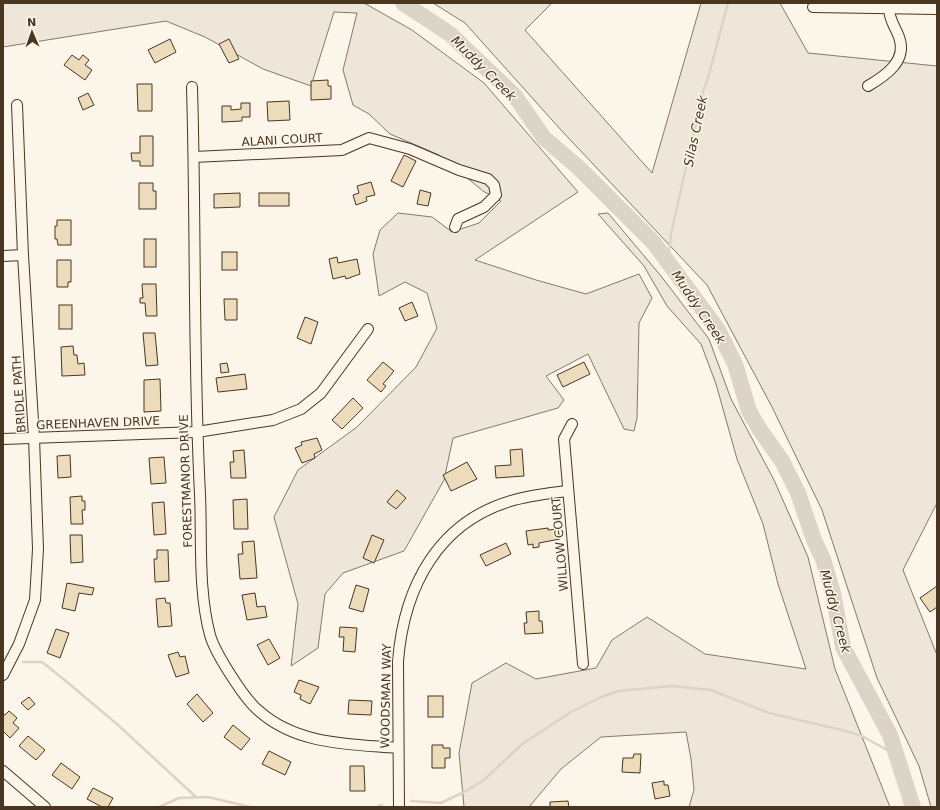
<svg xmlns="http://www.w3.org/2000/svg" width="940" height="810" font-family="'DejaVu Sans',sans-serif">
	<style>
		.green { fill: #ede6d9; stroke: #887966 }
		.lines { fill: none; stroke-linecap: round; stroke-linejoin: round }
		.stream { stroke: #dcd4c6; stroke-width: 2.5 }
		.river { stroke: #dcd4c6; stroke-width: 16 }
		.building { fill: #ecdcbc; stroke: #4a3520 }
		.minor-casing { stroke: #4a3520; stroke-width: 12 }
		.minor { stroke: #fbf6e9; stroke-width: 10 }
		.labels { text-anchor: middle; stroke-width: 3; stroke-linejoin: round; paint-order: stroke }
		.street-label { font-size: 12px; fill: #4a3520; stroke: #fbf6e9 }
		.water-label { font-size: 13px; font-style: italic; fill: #4a3520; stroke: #fbf6e9 }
	</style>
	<rect width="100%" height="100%" fill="#fbf6e9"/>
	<g class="green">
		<polygon points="3,3 364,3 412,30 484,83 578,192 475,260 536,280 586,294 639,274 652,298 639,323 637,418 634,431 624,429 588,354 546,376 564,400 558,408 453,438 444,480 404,551 343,573 325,594 318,648 291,666 298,604 274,517 298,470 357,427 416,367 437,328 427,293 405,282 379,296 373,254 380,230 398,213 432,217 452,232 479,223 501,201 483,191 439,155 390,134 369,114 353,105 343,70 357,13 334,12 311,86 263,69 205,37 166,21 3,47"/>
		<polygon points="433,3 552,3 525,30 652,173 701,3 780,3 808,53 937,66 937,503 903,570 937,655 937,807 931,807 919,766 877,678 822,510 772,407 707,285 561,130 465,23"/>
		<polygon points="608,213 661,276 709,339 731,399 774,480 808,557 835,669 890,807 689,807 694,790 691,759 686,732 601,737 561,769 529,807 464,807 459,753 472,683 506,663 536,679 596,668 612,640 647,617 705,654 806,669 778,584 763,524 737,459 716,384 701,344 667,306 644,266 598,214"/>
	</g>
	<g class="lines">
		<g class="stream">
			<polyline points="668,261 671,234 703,91 708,78 728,3"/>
			<polyline points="23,662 42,662 67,682 118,725 196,797"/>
			<polyline points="411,801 441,803 466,791 484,780 521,745 571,712 599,698 618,691 672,686 711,690 769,713 846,731 862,736 896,755"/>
			<polyline points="159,807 179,798 208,797 250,807"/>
			<polyline points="377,807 382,805"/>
		</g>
		<polyline class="river" points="403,3 450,34 515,96 544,138 578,167 654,243 718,330 735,364 749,411 760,430 782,461 798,493 814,540 823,559 833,593 843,647 890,735 913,807"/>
	</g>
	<g class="building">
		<polygon points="170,39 176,52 155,63 148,50"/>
		<polygon points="229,39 239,59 229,63 219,44"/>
		<polygon points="72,55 79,60 83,55 89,60 85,65 92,70 85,80 64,65"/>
		<polygon points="328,80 328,86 331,86 331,99 311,100 311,81"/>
		<polygon points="137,84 152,84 152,111 138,111"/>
		<polygon points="88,93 94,105 83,110 78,98"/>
		<polygon points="289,101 290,120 268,121 267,102"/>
		<polygon points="241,103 250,103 250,117 242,117 242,121 222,122 222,106 231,106 231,110 241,109"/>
		<polygon points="140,136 153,136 153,166 140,166 140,161 132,161 131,153 140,153"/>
		<polygon points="404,155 416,161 403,187 391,181"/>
		<polygon points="371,182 375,195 366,197 367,201 356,205 353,195 359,193 357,186"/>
		<polygon points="139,183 153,183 153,191 156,191 156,209 139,209"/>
		<polygon points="420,190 431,193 428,206 417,204"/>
		<polygon points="240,193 240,207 214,208 214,194"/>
		<rect x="259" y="193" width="30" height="13"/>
		<polygon points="57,220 71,220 71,245 58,245 57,239 55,239 55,226 57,226"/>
		<rect x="144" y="239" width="12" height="28"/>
		<rect x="222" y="252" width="15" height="18"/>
		<polygon points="337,257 338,263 357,259 360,274 346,279 345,276 333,279 329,259"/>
		<polygon points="57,260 71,260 71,282 68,282 68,287 57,287"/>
		<polygon points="142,284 156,284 157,316 146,316 145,303 140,303 140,298 143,298"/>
		<polygon points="224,299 237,299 237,320 225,320"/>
		<polygon points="412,302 418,316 405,321 399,308"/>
		<rect x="59" y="305" width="13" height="24"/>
		<polygon points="305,317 318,322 311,344 297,338"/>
		<polygon points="143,333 155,333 158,365 146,366"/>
		<polygon points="73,346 74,355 77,355 78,364 84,363 85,375 62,376 61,347"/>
		<polygon points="383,362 394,371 383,384 386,386 381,392 367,380"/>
		<polygon points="584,362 590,374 563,387 557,375"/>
		<polygon points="227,363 229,372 221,373 220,364"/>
		<polygon points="245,374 247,389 218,392 216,378"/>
		<polygon points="160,379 161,411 144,412 144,380"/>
		<polygon points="353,398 363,408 342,429 332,420"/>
		<polygon points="317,438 322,450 314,454 315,458 302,463 295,448 302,445 301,442"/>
		<polygon points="522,449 524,476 496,478 495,466 511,465 510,450"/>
		<polygon points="244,450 246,478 231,478 230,462 234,462 233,451"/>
		<polygon points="70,455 71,477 58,478 57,456"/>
		<polygon points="164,457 166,483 151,484 149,458"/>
		<polygon points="467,462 477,479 451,491 443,475"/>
		<polygon points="397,490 406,498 396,509 387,502"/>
		<polygon points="82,496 82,501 85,501 85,510 82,510 83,524 71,524 70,497"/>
		<polygon points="247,499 248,529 234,529 233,500"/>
		<polygon points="164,502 166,534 154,535 152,503"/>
		<polygon points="548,528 548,530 558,529 560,539 539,543 539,547 533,548 533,544 528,545 526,531"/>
		<polygon points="70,535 82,535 83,562 71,563"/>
		<polygon points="372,535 384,540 374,563 363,558"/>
		<polygon points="254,541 257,578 240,579 238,554 243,554 242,542"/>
		<polygon points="506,543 511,554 486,566 480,555"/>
		<polygon points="157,550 168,550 169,581 155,582 154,559 157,559"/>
		<polygon points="67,583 94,588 92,595 79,593 75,611 62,608"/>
		<polygon points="356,585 369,589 363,612 349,608"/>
		<polygon points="937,586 937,607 930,612 920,598"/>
		<polygon points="255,593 257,607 265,606 267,617 247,620 242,595"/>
		<polygon points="165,598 166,603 170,603 172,626 158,627 156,599"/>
		<polygon points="539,611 539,621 542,621 543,633 525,634 524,623 527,623 526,612"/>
		<polygon points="340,627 357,628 355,652 343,651 344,637 339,637"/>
		<polygon points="56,629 69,633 60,658 47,653"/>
		<polygon points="269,639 280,658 268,665 257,645"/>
		<polygon points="178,652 180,657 185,656 189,673 176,677 168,655"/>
		<polygon points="299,680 319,687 310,704 300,699 301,695 294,692"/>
		<polygon points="197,694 213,713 203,722 187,704"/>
		<rect x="428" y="696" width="15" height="21"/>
		<polygon points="29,697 35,704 28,710 21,703"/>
		<polygon points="349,700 372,701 371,715 348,714"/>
		<polygon points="9,711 17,718 13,723 19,728 10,738 3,731 3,714 5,715"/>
		<polygon points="233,725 250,739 241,750 224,737"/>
		<polygon points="28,736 45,750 36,760 19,746"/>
		<polygon points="432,745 443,745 443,748 450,748 450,758 445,758 445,768 432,768"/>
		<polygon points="269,751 291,762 285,775 262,764"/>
		<polygon points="634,754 641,754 640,773 622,772 623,758 633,758"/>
		<polygon points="61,763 80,777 72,789 52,775"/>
		<polygon points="350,766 364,766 365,791 350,791"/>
		<polygon points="664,781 664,785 668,785 670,796 655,799 652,783"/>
		<polygon points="93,788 113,798 108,807 102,807 87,799"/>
		<polygon points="568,801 569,807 550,807 550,802"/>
	</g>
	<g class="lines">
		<g class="minor-casing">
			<g id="minor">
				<polyline points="813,7 937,9"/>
				<path d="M868,86C885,76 908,61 899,37C895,26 889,20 889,8"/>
				<path d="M192,87C196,223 193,358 200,494C202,541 198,590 210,635C215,653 245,700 259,711C297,745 350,744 397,748"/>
				<polyline points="194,157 342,150 369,138 410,149 459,170 488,179 494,185 496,195 484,207 458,219 455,227"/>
				<polyline points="3,256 23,255"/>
				<polyline points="572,424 564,439 583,664"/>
				<polyline points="3,439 197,432 273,420 301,409 321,393 368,329"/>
				<polyline points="3,675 19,644 35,600 38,549 34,438 23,255 17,105"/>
				<polyline points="3,771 45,807"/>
				<path d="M399,807L398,661C404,587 438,521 514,500C532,495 550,493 568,491"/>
			</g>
		</g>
		<use href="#minor" class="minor"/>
	</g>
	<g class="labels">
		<g class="street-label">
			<text transform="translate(282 140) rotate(-3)" y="4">ALANI COURT</text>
			<text transform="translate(19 394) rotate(-94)" y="4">BRIDLE PATH</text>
			<text transform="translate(98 423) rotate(-2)" y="4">GREENHAVEN DRIVE</text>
			<text transform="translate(186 481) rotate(-92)" y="4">FORESTMANOR DRIVE</text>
			<text transform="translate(560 544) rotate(-95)" y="4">WILLOW COURT</text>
			<text transform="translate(386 696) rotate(-89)" y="4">WOODSMAN WAY</text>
		</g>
		<g class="water-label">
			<text transform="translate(484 68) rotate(45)" y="5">Muddy Creek</text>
			<text transform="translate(695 131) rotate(-78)" y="5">Silas Creek</text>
			<text transform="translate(699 307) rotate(56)" y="5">Muddy Creek</text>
			<text transform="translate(836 611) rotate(75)" y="5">Muddy Creek</text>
		</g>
	</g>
	<rect width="940" height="810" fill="none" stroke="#4a3520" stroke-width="8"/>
	<g transform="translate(32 32) rotate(358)" stroke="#fbf6e9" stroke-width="3" paint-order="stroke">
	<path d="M0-3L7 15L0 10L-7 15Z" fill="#4a3520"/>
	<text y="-6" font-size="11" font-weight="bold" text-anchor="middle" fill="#4a3520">N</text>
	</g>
</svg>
